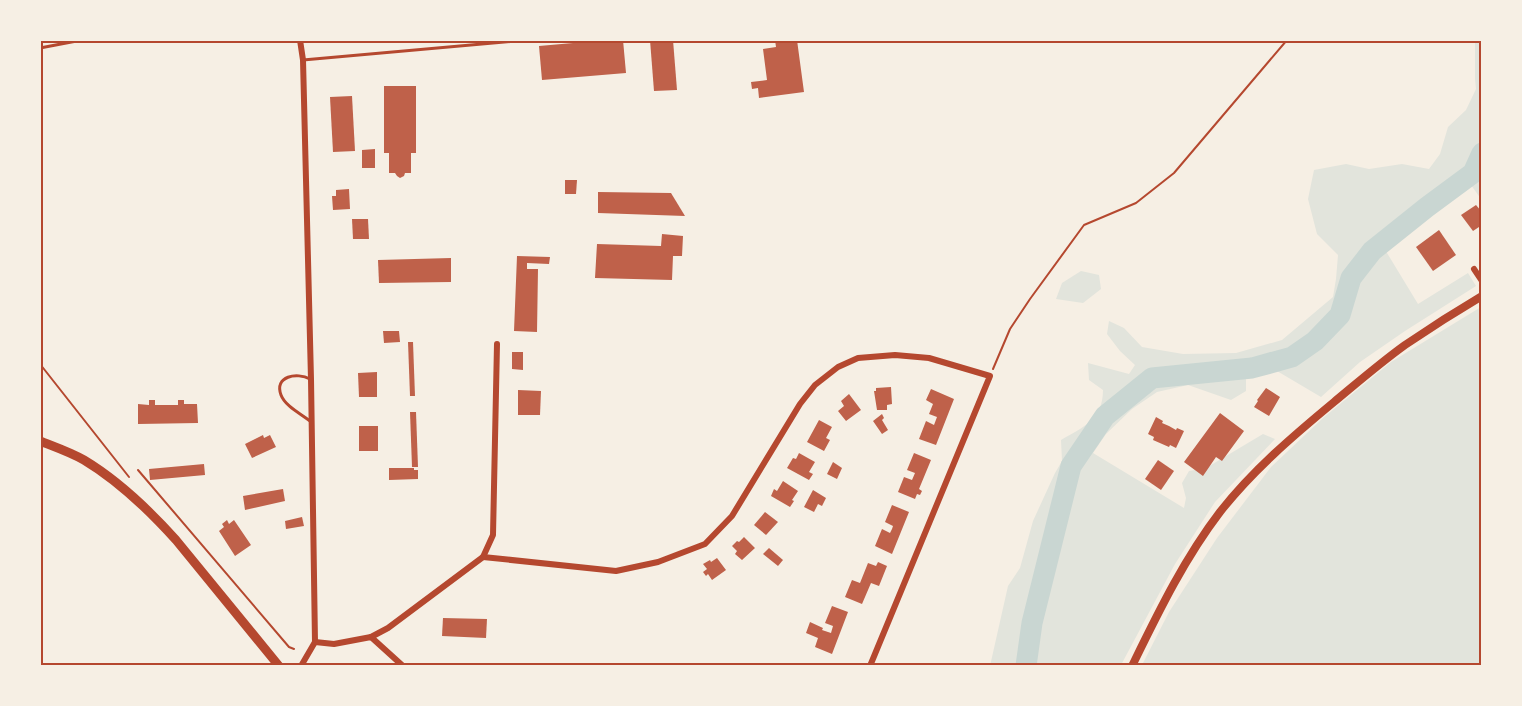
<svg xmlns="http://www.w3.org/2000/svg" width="1522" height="706" font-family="'Nunito Sans',sans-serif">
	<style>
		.green { fill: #e2e4dc }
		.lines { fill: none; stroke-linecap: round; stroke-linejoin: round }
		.river { stroke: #c9d6d2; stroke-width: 21 }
		.building { fill: #bf614a }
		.path { stroke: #b5482f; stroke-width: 2 }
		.service { stroke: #b5482f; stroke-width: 3 }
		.minor { stroke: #b5482f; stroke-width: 6 }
		.tertiary { stroke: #b5482f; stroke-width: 8 }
		.secondary { stroke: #b5482f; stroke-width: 9 }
		.neatline { fill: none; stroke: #b5482f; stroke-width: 2 }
	</style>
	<rect width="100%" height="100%" fill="#f6efe4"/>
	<g class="green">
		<path d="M1475,41H1481V199L1471,185C1441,205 1413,228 1384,248L1418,304L1468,273L1476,286L1405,331L1360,362L1321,397L1277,371L1246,379V391L1231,400L1188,385L1157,392L1132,409L1106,434L1093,453L1184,508L1186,498L1182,483L1189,471L1206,468L1263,434L1275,439L1215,502L1175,564L1121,665L990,666L1008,586L1020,568L1033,521L1055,473L1062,461L1061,440C1084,427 1103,419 1103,390L1089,380L1088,363L1129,374L1135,365L1120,351L1107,334L1109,321L1124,328L1142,347L1183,354L1236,353L1282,340L1333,297L1336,279L1338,255L1317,234L1308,199L1314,170L1346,164L1369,169L1402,164L1429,169L1440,154L1448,127L1466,110L1476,89L1475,79Z"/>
		<polygon points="1081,271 1099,275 1101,289 1083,303 1056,299 1062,283"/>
		<polygon points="1481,307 1481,665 1142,665 1169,612 1217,538 1271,467 1323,418 1391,362"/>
	</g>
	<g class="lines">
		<polyline class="river" points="1026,666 1032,623 1071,466 1105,416 1152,378 1252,368 1292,357 1315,341 1340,315 1351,278 1372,251 1427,207 1473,173 1482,153"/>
	</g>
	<g class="building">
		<polygon points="607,40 623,40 626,73 542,80 539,46"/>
		<polygon points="650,40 673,40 677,90 654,91"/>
		<polygon points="775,40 797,40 804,92 759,98 758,88 752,89 751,82 767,80 763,49 776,47"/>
		<polygon points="384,86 416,86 416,153 411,153 411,173 405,173 404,176 400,178 397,176 395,173 389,173 389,153 384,153"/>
		<polygon points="352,96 355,151 333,152 330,97"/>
		<polygon points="375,149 375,168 362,168 362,150"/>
		<polygon points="565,180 577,180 576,194 565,194"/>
		<polygon points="349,189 350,209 333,210 332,196 336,196 336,190"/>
		<polygon points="598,192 671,193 685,216 598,213"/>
		<polygon points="1476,205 1482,212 1482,225 1473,231 1461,215"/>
		<polygon points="352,219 368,219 369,239 353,239"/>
		<polygon points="1439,230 1456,255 1433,271 1416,247"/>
		<polygon points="662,234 683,236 682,256 673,256 672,280 595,278 597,244 661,246"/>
		<polygon points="517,256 550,257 549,264 527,263 527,269 538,269 537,332 514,331"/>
		<polygon points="451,258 451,282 379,283 378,260"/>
		<polygon points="383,331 399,331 400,342 384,343"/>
		<polygon points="408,342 413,342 415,396 410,396"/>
		<polygon points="512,352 523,352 523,370 512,369"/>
		<polygon points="377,372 377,397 359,397 358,373"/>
		<polygon points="891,387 892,404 887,405 887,410 877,410 874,391 876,391 876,388"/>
		<polygon points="1266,388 1280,397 1269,416 1254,407 1258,401 1257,400"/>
		<polygon points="931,389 954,399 936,445 919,439 926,421 934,425 937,417 929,414 933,404 926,400"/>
		<polygon points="518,390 541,391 540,415 518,415"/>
		<polygon points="849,394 861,410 846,421 838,411 844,406 841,401"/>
		<polygon points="149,400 155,400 155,405 178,405 178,400 184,400 184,404 197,404 198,423 138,424 138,404 149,405"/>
		<polygon points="410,412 416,412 418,467 412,467"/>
		<polygon points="1220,413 1244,431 1222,461 1216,457 1203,476 1184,462"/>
		<polygon points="882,414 884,418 882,420 888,430 882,434 873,421"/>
		<polygon points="1156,417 1163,421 1162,423 1169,426 1176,430 1177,428 1184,431 1176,448 1170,445 1169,447 1153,440 1154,437 1148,434"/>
		<polygon points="819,420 832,427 826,438 830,440 824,451 807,442"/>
		<rect x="359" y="426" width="19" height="25"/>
		<polygon points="263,435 264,438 270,435 276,447 252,458 245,444"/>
		<polygon points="799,453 815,462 809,472 813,474 809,480 787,468 793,458 796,459"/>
		<polygon points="914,453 931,460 919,489 922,491 920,495 917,494 915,499 898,492 904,477 912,480 915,473 907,470"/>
		<polygon points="1158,460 1174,471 1161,490 1145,479"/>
		<polygon points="833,462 842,468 837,479 827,474"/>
		<polygon points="204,464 205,475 150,480 149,469"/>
		<polygon points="389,468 414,468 414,470 418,470 418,479 389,480"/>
		<polygon points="783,481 798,491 792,500 794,501 790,507 771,496 774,489 777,491"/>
		<polygon points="283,489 285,501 245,510 243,496"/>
		<polygon points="813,490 826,498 822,506 818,504 814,512 804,507"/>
		<polygon points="892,505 909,512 892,554 875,546 882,529 890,533 892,529 893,526 885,522"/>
		<polygon points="765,512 778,522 766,535 754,525"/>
		<polygon points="302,517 304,526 286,529 285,521"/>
		<polygon points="227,520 229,524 234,520 251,545 235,556 219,531 224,527 222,524"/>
		<polygon points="744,537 755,548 742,560 735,554 737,551 732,546 737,541 739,542"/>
		<polygon points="769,548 783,560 778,566 763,554"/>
		<polygon points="717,558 726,570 712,580 708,574 706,576 703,572 707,569 703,564 710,560 711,562"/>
		<polygon points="878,562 887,566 879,586 871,583 862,604 845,597 852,580 860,583 868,563 876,566"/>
		<polygon points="832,606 848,612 832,654 815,647 818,638 806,633 810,622 823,628 822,630 831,633 833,626 825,623"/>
		<polygon points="443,618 487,619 486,638 442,636"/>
	</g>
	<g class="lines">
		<g class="path">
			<polyline points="40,364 129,477"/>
			<polyline points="993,369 1010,329 1030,299 1084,225 1136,203 1174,173 1287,40"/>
			<polyline points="138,470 289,647 294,649"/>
		</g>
		<g class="service">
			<polyline points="40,48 82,40"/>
			<polyline points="303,60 527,40"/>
			<path d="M310,379C297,372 274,376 281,395C285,406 301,414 310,421"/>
		</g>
		<g class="minor">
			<polyline points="300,40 303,60 311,379 315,642 301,666"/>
			<polyline points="1474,269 1482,281"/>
			<polyline points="483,557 616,571 658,562 705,544 732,516 800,404 815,385 838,367 858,358 895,355 929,358 990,376 870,666"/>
			<polyline points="371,637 388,628 483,557 493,535 497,344"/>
			<polyline points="315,642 334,644 371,637 403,666"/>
		</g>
		<path class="tertiary" d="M1132,666C1158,613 1184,559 1220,512C1253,470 1293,436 1334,402C1357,383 1380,363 1405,345C1430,328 1455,312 1482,296"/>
		<path class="secondary" d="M40,441C55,447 70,452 84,460C119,481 149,510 176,540L279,666"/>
	</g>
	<rect width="1522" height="706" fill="none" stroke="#f6efe4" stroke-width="84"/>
	<rect x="42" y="42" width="1438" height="622" class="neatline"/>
</svg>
